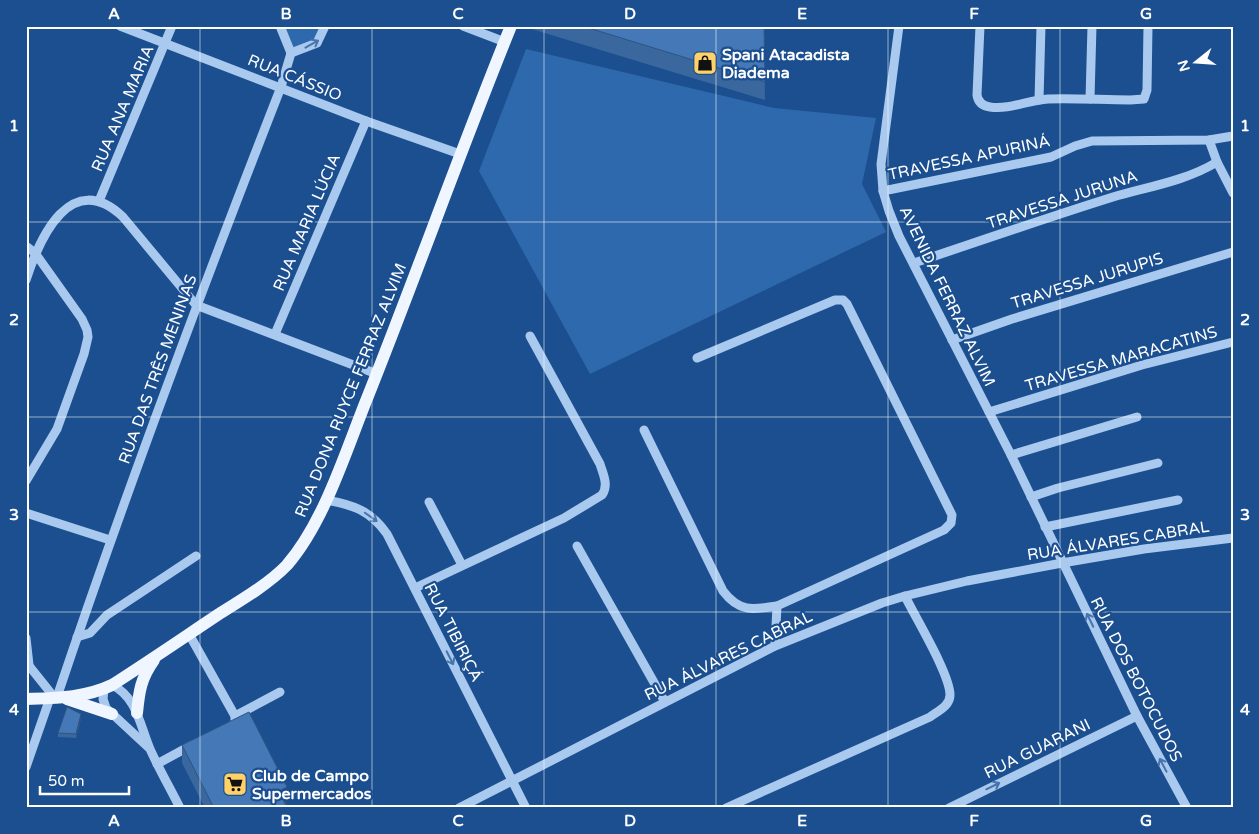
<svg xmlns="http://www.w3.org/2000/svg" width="1259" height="834" font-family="'Varela Round',sans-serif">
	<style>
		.green { fill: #2e69ad }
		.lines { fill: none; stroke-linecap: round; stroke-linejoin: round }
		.minor { stroke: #a9c9ee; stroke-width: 9 }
		.major { stroke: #f0f6ff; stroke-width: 12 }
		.wall { fill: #3a679d }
		.shaded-wall { fill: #305480 }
		.building { fill: #4478b7; stroke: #305480 }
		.oneway { stroke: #4674ac }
		.grid { fill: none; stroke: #fff; stroke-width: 1; stroke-opacity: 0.55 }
		.labels { text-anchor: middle; stroke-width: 4.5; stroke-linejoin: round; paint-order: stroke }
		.poi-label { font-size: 16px; font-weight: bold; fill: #fff; stroke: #1b4f8f; text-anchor: start }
		.street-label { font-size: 16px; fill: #fff; stroke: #1b4f8f }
		.neatline { fill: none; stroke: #fff; stroke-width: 2 }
		.grid-label { font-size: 16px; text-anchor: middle; font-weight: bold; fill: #fff }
	</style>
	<rect width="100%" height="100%" fill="#1b4f8f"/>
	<g class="green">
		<polygon points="280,26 325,26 320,38 291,53"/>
		<polygon points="526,49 774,108 876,118 862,184 886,232 590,374 479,171"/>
	</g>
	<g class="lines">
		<g class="minor">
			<polyline points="120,26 366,121 460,154"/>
			<polyline points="280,26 291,53"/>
			<polyline points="463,26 505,42"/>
			<polyline points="899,26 881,164 883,191 889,211 899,236 1011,455 1137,716 1187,808"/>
			<path d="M980,26L977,95C978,102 983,106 990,107C1009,110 1029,100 1048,99C1075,98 1103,100 1130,100L1144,99L1147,90L1148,26"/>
			<polyline points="291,53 317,43 325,26"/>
			<polyline points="1090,99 1092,26"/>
			<polyline points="1039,100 1041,26"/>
			<polyline points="1209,140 1217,162 1233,193"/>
			<polyline points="883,191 1051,157 1075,146 1092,141 1209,140 1233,136"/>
			<polyline points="99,201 172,26"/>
			<polyline points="26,246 35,253 82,319 87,330 88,337 84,354 57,429 26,481"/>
			<path d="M914,263C980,241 1046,218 1113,197C1147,187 1186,181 1217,162"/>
			<path d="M26,280C40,237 71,168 123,217L196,305L377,374"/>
			<polyline points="275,334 366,121"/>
			<polyline points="952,340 1012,319 1233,252"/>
			<polyline points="697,358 835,300 843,300 847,304 952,515 951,523 944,530 777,606 775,646"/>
			<polyline points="989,412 1142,365 1233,342"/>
			<path d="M644,430L723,591C739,612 752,610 777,606"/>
			<polyline points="1011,455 1137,417"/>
			<polyline points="1031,497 1058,488 1158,463"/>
			<path d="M326,500C354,505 371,511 387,534L526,808"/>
			<polyline points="429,502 462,565"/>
			<polyline points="26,513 110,540"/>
			<polyline points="1045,527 1178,500"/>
			<polyline points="577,546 665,702"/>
			<path d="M415,588L564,518L602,495C609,485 603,474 600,464L530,336"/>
			<polyline points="189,634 235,716 235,723 229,728"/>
			<polyline points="77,637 90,633 107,615 196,556"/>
			<polyline points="26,638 29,665"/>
			<polyline points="26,662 54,697"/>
			<path d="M112,685C137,697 140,726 150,749C159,769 170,788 180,808"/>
			<polyline points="104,689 103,699 106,708 148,747"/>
			<path d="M57,697C126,491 202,289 281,87L291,53"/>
			<polyline points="235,716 280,692"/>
			<polyline points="157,764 192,745"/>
			<polyline points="26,767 50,698"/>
			<polyline points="459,808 775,646 882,603 905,596 967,581 1062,563 1144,549 1233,538"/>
			<path d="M726,808L930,717C938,711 950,706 950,695C950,674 915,617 905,596"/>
			<polyline points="949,808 1137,716"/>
		</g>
		<g class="major">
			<path d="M26,699C55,698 85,698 112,685C148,662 183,638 219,614C240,601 270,583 287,565C325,521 346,450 368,396C417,273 461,149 511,26"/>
			<polyline points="67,699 112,714"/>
			<path d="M137,713C139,691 141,678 154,660"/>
		</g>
	</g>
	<g class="wall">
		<polygon points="525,26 764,26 765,100 525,27"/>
		<polygon points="81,719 76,738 58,737 58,733"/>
		<polygon points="182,745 287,805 286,805 287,808 205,808 182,763"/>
	</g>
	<g class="shaded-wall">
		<polygon points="81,714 81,719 76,738 76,734"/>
		<polygon points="287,787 287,805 281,808 279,791"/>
	</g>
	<g class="building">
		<polygon points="582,26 764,26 765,82"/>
		<polygon points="67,707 81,714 76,734 58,733"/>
		<polygon points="249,712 287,787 279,791 287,808 214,808 182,745"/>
	</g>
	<defs><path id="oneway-shaft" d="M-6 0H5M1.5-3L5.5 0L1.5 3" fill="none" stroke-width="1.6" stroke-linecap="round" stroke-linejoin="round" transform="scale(1.25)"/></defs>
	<g class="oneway">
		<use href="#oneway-shaft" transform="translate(312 44) rotate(-29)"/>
		<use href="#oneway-shaft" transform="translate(371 517) rotate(35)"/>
		<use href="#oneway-shaft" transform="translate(1090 620) rotate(-116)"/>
		<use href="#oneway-shaft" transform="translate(450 658) rotate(63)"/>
		<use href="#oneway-shaft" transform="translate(1163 765) rotate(-118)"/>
		<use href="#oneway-shaft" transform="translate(993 786) rotate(-26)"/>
	</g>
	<path class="grid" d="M200,26V808M372,26V808M544,26V808M716,26V808M888,26V808M1060,26V808M26,222H1233M26,417H1233M26,612H1233"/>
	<defs>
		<g id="shop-square" transform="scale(1.25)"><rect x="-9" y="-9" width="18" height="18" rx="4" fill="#ffd166" stroke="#1b4f8f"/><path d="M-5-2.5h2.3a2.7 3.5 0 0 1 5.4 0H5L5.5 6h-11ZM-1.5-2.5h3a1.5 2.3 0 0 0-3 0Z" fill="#111"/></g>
		<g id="supermarket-square" transform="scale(1.25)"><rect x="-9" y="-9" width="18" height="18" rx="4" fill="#ffd166" stroke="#1b4f8f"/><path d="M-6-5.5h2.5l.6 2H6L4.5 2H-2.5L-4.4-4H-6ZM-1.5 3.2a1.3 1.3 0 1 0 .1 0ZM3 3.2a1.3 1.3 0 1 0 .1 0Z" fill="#111"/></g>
	</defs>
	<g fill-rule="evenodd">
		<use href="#shop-square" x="705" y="63"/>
		<use href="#supermarket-square" x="235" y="784"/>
	</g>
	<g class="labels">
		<g class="poi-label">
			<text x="722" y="60">Spani Atacadista<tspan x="722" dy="18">Diadema</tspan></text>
			<text x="252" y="781">Club de Campo<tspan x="252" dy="18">Supermercados</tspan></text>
		</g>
		<g class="street-label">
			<text transform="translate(295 77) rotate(22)" y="6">RUA CÁSSIO</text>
			<text transform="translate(122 108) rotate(-67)" y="6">RUA ANA MARIA</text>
			<text transform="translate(969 157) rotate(-12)" y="6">TRAVESSA APURINÁ</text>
			<text transform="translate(1062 199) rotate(-18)" y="6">TRAVESSA JURUNA</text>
			<text transform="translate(306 222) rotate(-67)" y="6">RUA MARIA LÚCIA</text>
			<text transform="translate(1087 280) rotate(-17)" y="6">TRAVESSA JURUPIS</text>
			<text transform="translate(948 296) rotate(64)" y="6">AVENIDA FERRAZ ALVIM</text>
			<text transform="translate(1121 358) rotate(-16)" y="6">TRAVESSA MARACATINS</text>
			<text transform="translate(157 369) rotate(-70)" y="6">RUA DAS TRÊS MENINAS</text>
			<text transform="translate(350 390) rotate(-68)" y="6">RUA DONA RUYCE FERRAZ ALVIM</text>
			<text transform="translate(1118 540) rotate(-9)" y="6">RUA ÁLVARES CABRAL</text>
			<text transform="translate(454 632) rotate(63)" y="6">RUA TIBIRIÇÁ</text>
			<text transform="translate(728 655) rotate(-26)" y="6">RUA ÁLVARES CABRAL</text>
			<text transform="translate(1137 679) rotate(63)" y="6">RUA DOS BOTOCUDOS</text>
			<text transform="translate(1037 748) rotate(-26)" y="6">RUA GUARANI</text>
		</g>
	</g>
	<rect width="1259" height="834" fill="none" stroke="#1b4f8f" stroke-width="55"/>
	<g transform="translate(1196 62) rotate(253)" stroke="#1b4f8f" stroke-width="4" paint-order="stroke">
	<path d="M0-4L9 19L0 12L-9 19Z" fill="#ffffff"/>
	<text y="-8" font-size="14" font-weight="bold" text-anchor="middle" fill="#ffffff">N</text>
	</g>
	<path d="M40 786v8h89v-8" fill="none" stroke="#ffffff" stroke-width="2.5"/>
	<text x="48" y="786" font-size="15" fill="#ffffff" stroke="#1b4f8f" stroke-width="4" paint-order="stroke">50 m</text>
	<rect x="28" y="28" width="1204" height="778" class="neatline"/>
	<g class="grid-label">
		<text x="114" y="19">A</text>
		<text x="286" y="19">B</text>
		<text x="458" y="19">C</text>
		<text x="630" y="19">D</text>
		<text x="802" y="19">E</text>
		<text x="974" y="19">F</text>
		<text x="1146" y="19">G</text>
		<text x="14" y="131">1</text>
		<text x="1245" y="131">1</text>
		<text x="14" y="325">2</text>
		<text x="1245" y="325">2</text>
		<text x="14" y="520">3</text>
		<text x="1245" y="520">3</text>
		<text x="14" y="715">4</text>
		<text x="1245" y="715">4</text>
		<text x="114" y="826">A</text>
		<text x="286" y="826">B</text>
		<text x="458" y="826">C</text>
		<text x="630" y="826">D</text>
		<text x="802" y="826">E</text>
		<text x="974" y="826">F</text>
		<text x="1146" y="826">G</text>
	</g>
</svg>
